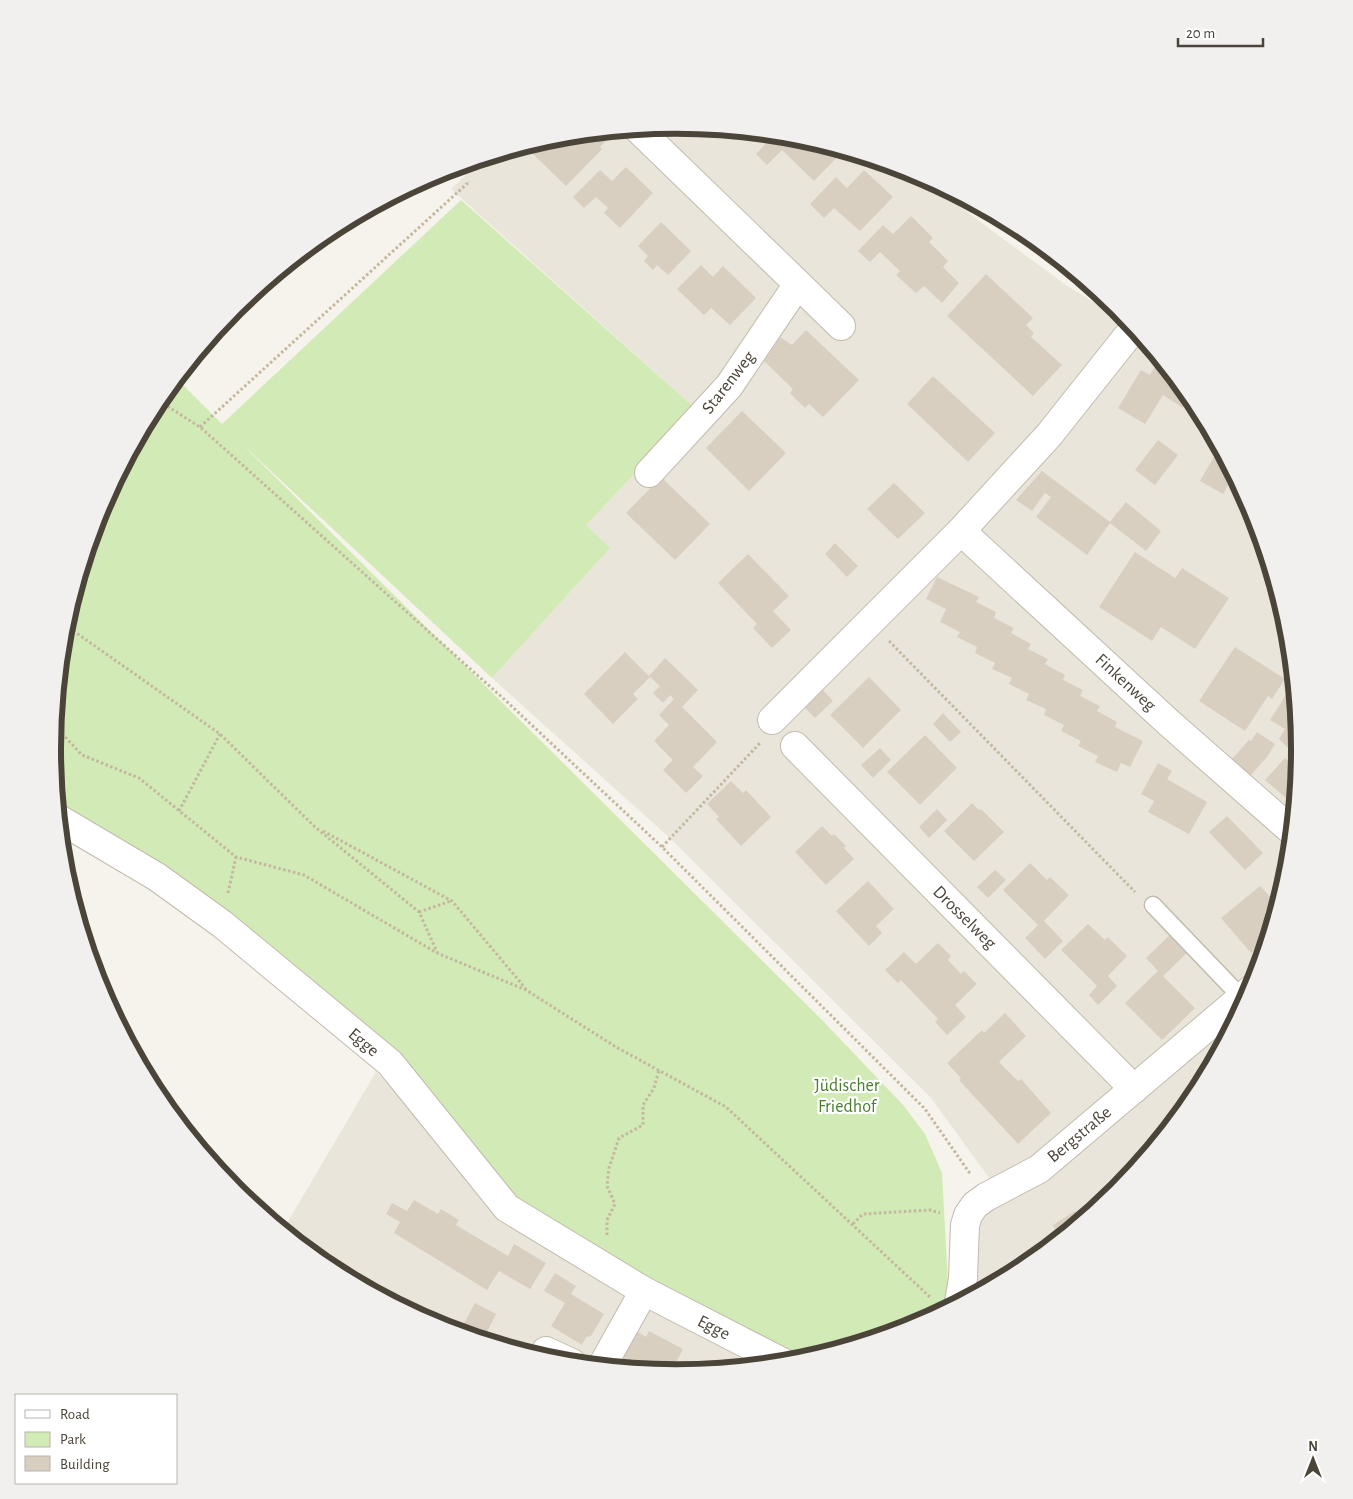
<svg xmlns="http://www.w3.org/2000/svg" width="1353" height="1499" font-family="'Alegreya Sans',sans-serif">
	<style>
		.residential { fill: #eae5da }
		.green { fill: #d2eab5 }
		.building { fill: #d8cfc1 }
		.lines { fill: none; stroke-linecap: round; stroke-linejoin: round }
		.lane-casing { stroke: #c2bbae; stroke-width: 19 }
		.street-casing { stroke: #c2bbae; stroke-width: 30 }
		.path { stroke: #c4b79f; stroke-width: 3; stroke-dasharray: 2.5 2.5; stroke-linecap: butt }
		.lane { stroke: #fff; stroke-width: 16 }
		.street { stroke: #fff; stroke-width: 28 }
		.labels { text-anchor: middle; stroke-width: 4.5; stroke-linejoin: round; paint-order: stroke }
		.street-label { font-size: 18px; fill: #4b4439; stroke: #fff }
		.park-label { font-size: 18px; fill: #4a7f2a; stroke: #fff }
		.rim { fill: none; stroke: #4b4439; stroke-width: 6 }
	</style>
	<rect width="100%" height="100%" fill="#f6f3ec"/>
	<g class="residential">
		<polygon points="677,126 799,138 916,173 926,179 975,218 1066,285 1131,325 1195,403 1253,511 1289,628 1300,750 1288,872 1259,968 1026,1165 990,1179 931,1098 672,840 492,678 609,549 586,525 696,409 451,189 481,160 555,137"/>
		<polygon points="1243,1008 1195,1096 1118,1191 1023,1268 970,1297 974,1223"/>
		<polygon points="376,1072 407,1103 764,1365 676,1373 554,1361 437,1326 330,1268 283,1230"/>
	</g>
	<polygon class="green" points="461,200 696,409 586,525 610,548 492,678 241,443 823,1021 904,1106 925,1134 942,1173 949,1303 949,1308 915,1326 804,1360 651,1279 518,1200 401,1058 228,911 161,866 58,803 53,750 65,627 100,510 158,403 177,379 222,424"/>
	<g class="building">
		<polygon points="610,132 612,134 600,147 602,149 566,186 531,152 541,142 555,137"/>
		<polygon points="774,135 799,138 843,151 814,181 782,150 767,165 756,154"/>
		<polygon points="626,167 653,193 620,228 604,213 608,208 596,197 584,208 573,197 600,170 612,181"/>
		<polygon points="864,170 893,197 860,231 834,208 824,218 810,204 836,177 847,188"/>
		<polygon points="911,216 933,238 929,242 948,261 943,267 959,283 942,303 924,286 916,293 896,275 900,271 880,252 870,262 858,251 883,225 893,234"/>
		<polygon points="661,222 691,251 668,275 657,265 653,270 644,261 648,256 638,246"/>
		<polygon points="701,265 713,277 723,266 756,298 730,325 711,308 704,315 677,289"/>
		<polygon points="986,274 1033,318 1026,325 1034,333 1031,337 1062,365 1033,396 947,316"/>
		<polygon points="806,330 859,380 823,417 809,404 805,408 790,393 793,389 764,361 780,337 792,345"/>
		<polygon points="1160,359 1190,396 1183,408 1163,395 1145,424 1118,408 1141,370 1150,375"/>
		<polygon points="933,376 995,433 968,462 907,404"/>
		<polygon points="742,411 786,453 749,491 706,448"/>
		<polygon points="1158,440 1178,455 1155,485 1135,470"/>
		<polygon points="1219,448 1234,475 1223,494 1200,481"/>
		<polygon points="1042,471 1110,522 1126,502 1161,531 1146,551 1110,523 1087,555 1036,517 1051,497 1045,493 1032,511 1016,500"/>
		<polygon points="661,477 710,524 675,560 626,513"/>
		<polygon points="894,483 925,513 898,539 867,509"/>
		<polygon points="835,543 858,566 847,577 825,554"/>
		<polygon points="1135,552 1175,578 1182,568 1229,598 1195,649 1161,627 1152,641 1099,607"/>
		<polygon points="748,554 789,596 773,611 791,630 772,648 753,628 757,624 718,583"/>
		<polygon points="937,577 979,597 976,602 996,612 994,618 1014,628 1011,633 1031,644 1028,649 1048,659 1045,664 1065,675 1063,680 1083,690 1080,696 1100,706 1097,711 1117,722 1115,727 1143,741 1130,767 1121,763 1117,772 1095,762 1098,756 1078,746 1081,741 1061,731 1064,725 1044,715 1046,709 1026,700 1029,694 1009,684 1012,678 992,669 995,663 975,653 977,647 957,637 960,632 940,622 946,609 926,599"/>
		<polygon points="1235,647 1285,679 1272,699 1268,696 1245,731 1199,701"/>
		<polygon points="625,652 649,676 665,658 698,690 682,707 717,742 693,767 703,776 686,793 663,770 673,760 654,741 669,725 659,715 674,699 670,695 663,703 653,693 660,686 650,677 633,694 638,699 613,724 584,694"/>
		<polygon points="869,677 901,710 863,748 830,715"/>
		<polygon points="1294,682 1297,715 1295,714 1293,718 1298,722 1300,743 1292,752 1279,739 1285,729 1270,720"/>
		<polygon points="821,688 833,701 815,718 803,706"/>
		<polygon points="943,713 961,732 950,742 933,724"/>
		<polygon points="1257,732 1275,744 1267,757 1250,776 1232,759 1249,740 1251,741"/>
		<polygon points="925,735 957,768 920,805 887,772"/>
		<polygon points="880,748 891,760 873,778 861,765"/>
		<polygon points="1285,758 1295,767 1299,762 1295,806 1265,780"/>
		<polygon points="1158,763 1172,771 1167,779 1207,802 1189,834 1148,812 1154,801 1141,794"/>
		<polygon points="731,781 743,793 746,790 771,817 741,846 716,819 719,817 707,804"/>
		<polygon points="972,803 979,810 981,809 1004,832 974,861 944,831"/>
		<polygon points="937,809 947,820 929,838 919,827"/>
		<polygon points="1227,816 1263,853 1245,870 1209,832"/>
		<polygon points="822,826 832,836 834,834 846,846 844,848 854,859 826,885 795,852"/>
		<polygon points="1030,863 1047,880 1050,877 1069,895 1044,921 1063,941 1045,959 1025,938 1038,925 1003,890"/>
		<polygon points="995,870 1006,880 988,898 977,887"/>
		<polygon points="868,881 894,909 876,926 882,933 869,946 836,911"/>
		<polygon points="1260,886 1276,903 1265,912 1273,922 1268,938 1251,953 1221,918"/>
		<polygon points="1088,924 1105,940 1108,937 1127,956 1108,976 1117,986 1098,1005 1089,995 1097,986 1061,950"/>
		<polygon points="1170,935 1187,953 1163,976 1195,1008 1162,1040 1125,1003 1158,971 1146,958"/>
		<polygon points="938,943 951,956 948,960 961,974 964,971 977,984 955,1005 966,1017 947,1035 935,1022 938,1019 901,980 898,983 885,970 904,952 916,964"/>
		<polygon points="1005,1013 1026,1036 999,1062 1018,1081 1021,1079 1051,1113 1018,1144 959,1080 961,1078 947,1063 982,1030 984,1033"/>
		<polygon points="1210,1068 1207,1075 1203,1082 1199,1076"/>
		<polygon points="414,1200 438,1214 441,1209 459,1220 456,1225 508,1256 514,1244 546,1263 530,1289 499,1271 487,1290 394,1233 400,1222 386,1214 392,1203 407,1211"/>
		<polygon points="1075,1211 1082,1220 1060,1238 1053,1225"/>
		<polygon points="555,1273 576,1286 571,1294 604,1314 591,1336 586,1337 582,1345 551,1326 565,1303 544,1291"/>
		<polygon points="475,1303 496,1314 484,1338 462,1327"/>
		<polygon points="633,1329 646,1337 649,1331 683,1349 675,1365 687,1371 686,1372 676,1373 638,1370 615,1358"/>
		<polygon points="724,1359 740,1367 719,1369"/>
	</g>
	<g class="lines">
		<g class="lane-casing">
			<polyline id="lane" points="1153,905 1242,998"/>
		</g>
		<g class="street-casing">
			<g id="street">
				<polyline points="638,129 798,284 729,386 649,473"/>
				<polyline points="798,284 841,326"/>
				<polyline points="961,531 1168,722 1292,831"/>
				<polyline points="772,720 961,531 1049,435 1134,328"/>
				<polyline points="795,746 1134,1089"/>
				<polyline points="59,819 157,877 222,924 390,1063 507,1208 644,1291 784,1363"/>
				<polyline points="959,1302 963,1278 965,1225 968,1215 975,1205 986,1197 1039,1169 1253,988"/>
				<polyline points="546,1351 572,1363"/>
				<polyline points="602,1366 644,1291"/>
			</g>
		</g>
		<g class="path">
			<polyline points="159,401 200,427 504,699 662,847 925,1109 971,1175"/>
			<polyline points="200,427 470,181"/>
			<polyline points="65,625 220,734 315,827 419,912 437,952"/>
			<polyline points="889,641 1135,892"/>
			<polyline points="55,726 82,755 139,778 236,857 304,875 437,953 526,990 616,1047 726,1107 931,1298"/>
			<polyline points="179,811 220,734"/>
			<polyline points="323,831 452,901 526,989"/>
			<polyline points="662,847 760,743"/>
			<polyline points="228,893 236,857"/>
			<polyline points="419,912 451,901"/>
			<polyline points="853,1224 863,1214 930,1210 940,1213"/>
			<polyline points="607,1235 607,1220 615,1204 607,1186 609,1168 619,1138 643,1125 643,1105 654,1088 659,1070"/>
		</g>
		<use href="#lane" class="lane"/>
		<use href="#street" class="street"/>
	</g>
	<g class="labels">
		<g class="street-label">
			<text transform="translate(728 382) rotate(-52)" y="6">Starenweg</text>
			<text transform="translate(1126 682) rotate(43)" y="6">Finkenweg</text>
			<text transform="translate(965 917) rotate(45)" y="6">Drosselweg</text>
			<text transform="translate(364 1042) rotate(40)" y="6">Egge</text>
			<text transform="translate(1079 1134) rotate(-40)" y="6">Bergstraße</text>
			<text transform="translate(714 1327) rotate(27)" y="6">Egge</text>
		</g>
		<g class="park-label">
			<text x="847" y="1091">Jüdischer<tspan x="847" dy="21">Friedhof</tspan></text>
		</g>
	</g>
	<path d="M0 0H1353V1499H0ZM61 749a615 615 0 1 1 1230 0a615 615 0 1 1-1230 0Z" fill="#f1f0ef" fill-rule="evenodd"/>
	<path class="rim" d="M61 749a615 615 0 1 1 1230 0a615 615 0 1 1-1230 0Z"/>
	<rect x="15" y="1394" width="162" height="90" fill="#ffffff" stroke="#b7b4b0"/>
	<rect x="25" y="1410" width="25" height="8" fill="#ffffff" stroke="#b7b4b0"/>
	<text x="60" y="1419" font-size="15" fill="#4b4439">Road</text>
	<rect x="25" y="1432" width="25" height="15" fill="#d2eab5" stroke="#b7b4b0"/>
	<text x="60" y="1444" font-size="15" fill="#4b4439">Park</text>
	<rect x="25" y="1456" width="25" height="15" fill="#d8cfc1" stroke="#b7b4b0"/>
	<text x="60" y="1469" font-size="15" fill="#4b4439">Building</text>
	<g transform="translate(1313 1459)" stroke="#ffffff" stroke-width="4" paint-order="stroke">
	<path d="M0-4L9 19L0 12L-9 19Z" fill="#4b4439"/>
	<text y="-8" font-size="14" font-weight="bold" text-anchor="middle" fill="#4b4439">N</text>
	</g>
	<path d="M1178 38v8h85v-8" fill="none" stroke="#4b4439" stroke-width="2.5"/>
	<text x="1186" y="38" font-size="15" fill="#4b4439" stroke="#ffffff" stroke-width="4" paint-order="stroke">20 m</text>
</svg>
